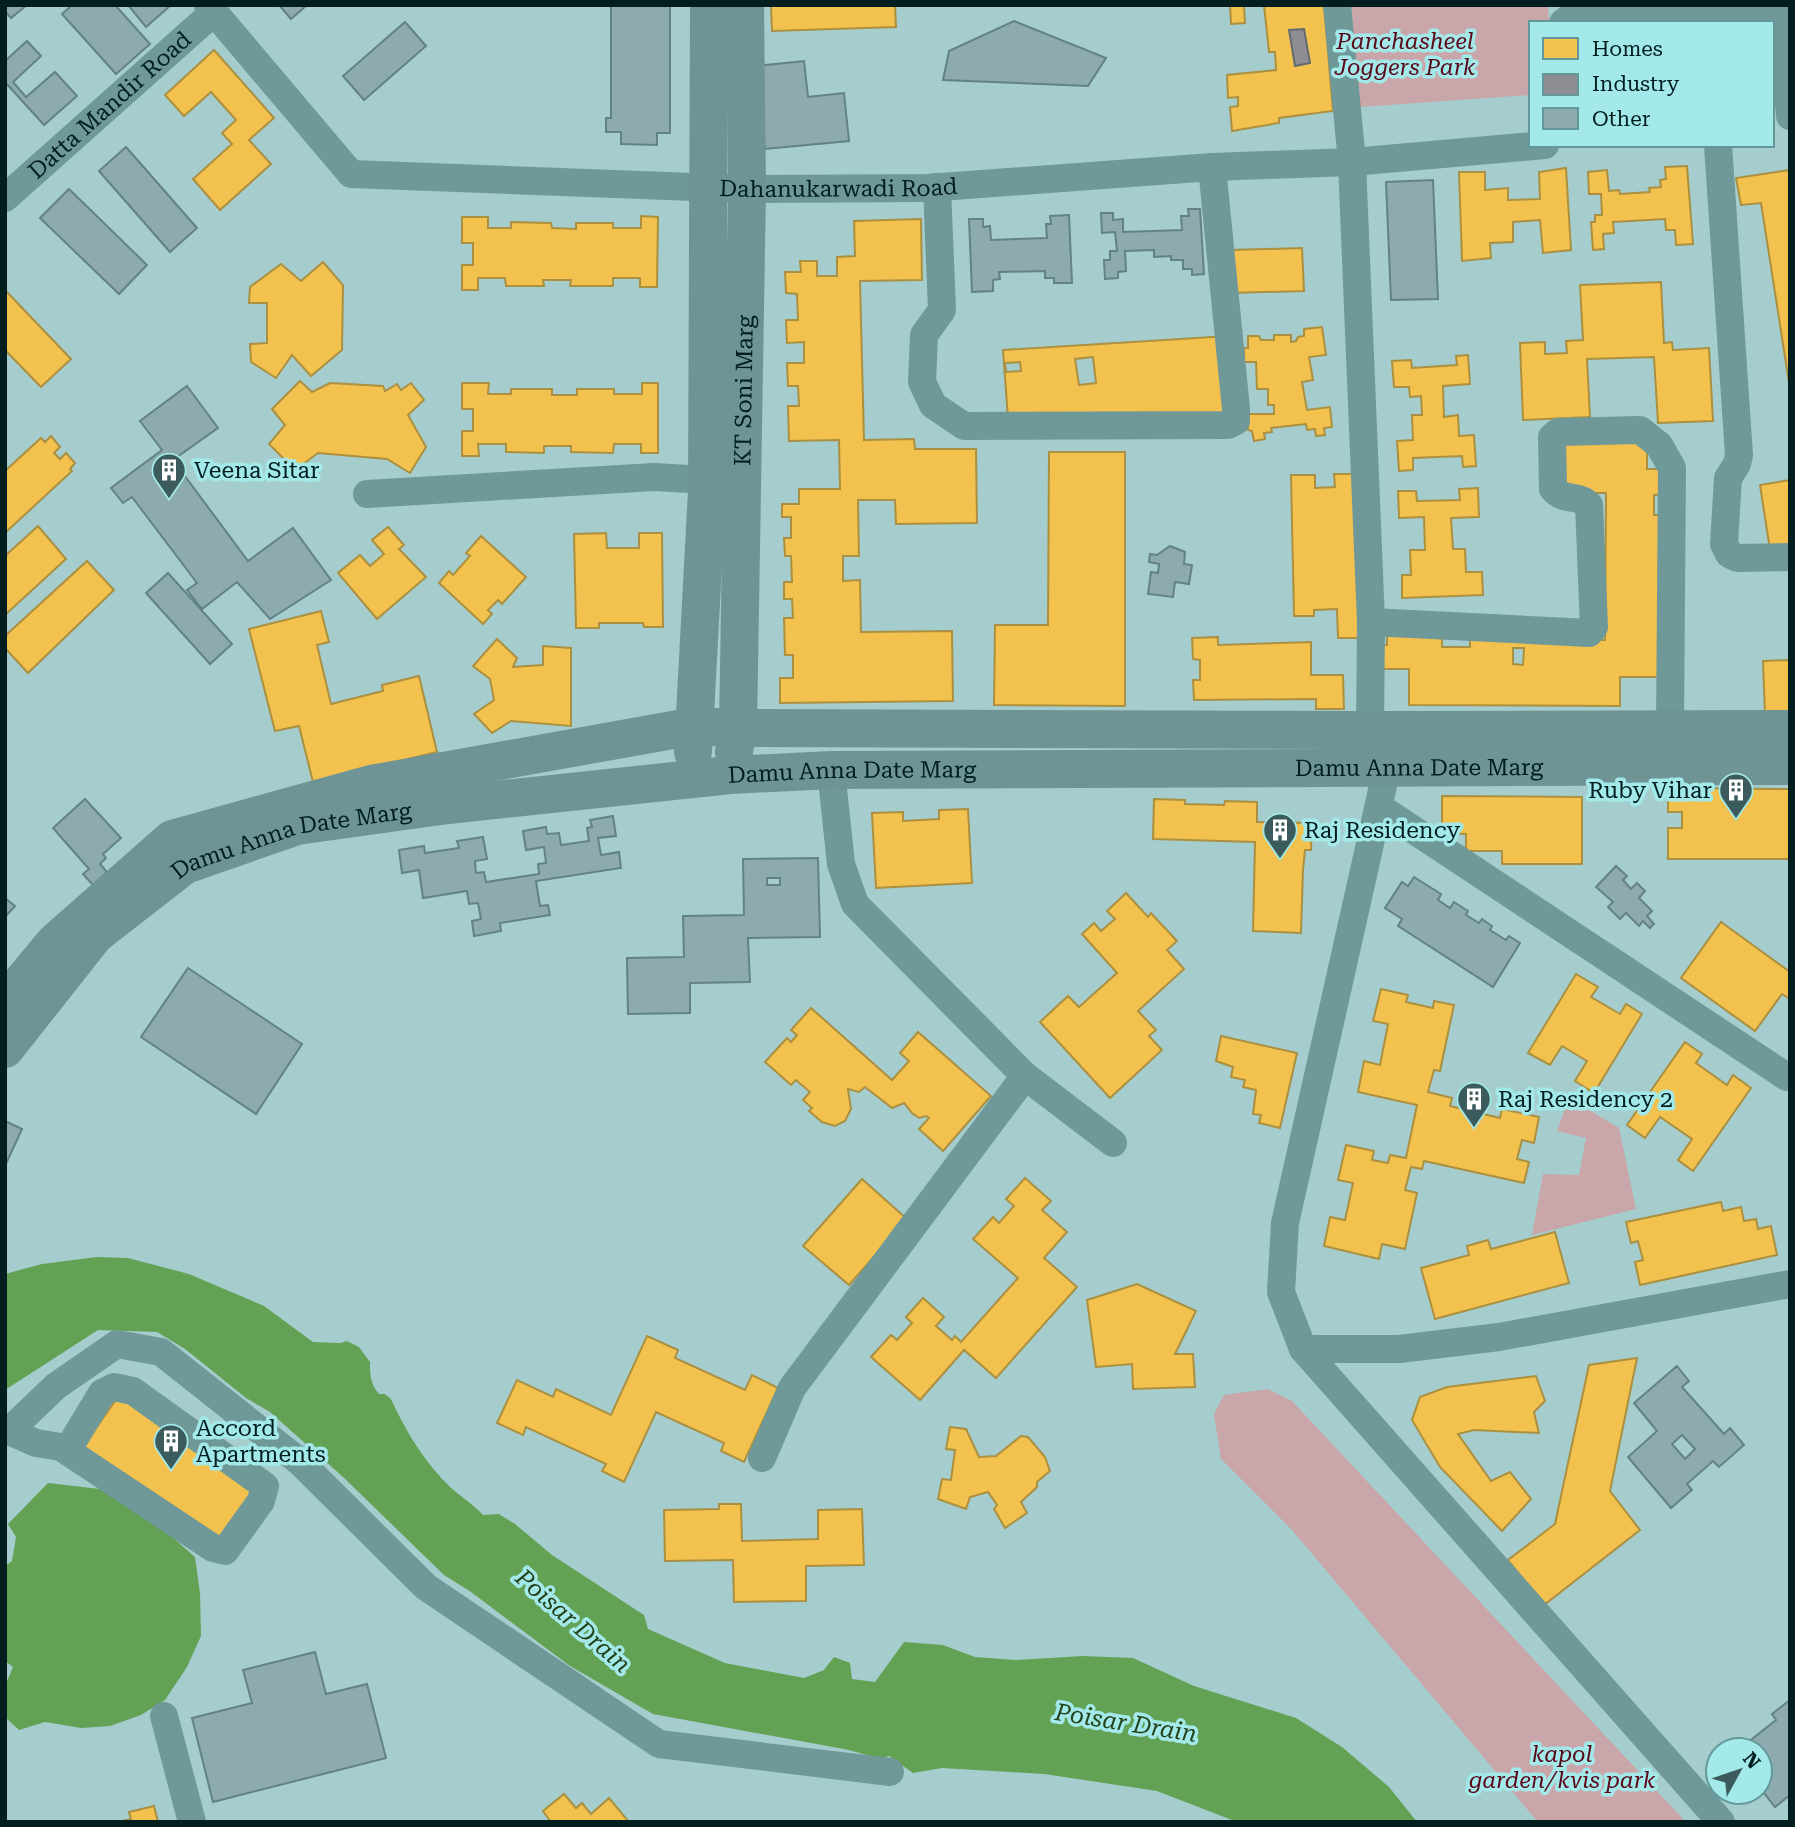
<svg xmlns="http://www.w3.org/2000/svg" width="1795" height="1827" font-family="'Roboto Serif',serif">
	<style>
		.green { fill: #c9a6a9 }
		.water { fill: #63a255 }
		.homes { fill: #f2c14e; stroke: #aa9040; stroke-width: 2; fill-rule: evenodd }
		.industry { fill: #8d8d92; stroke: #636c70; stroke-width: 2 }
		.building { fill: #8daaae; stroke: #638285; stroke-width: 2; fill-rule: evenodd }
		.lines { fill: none; stroke-linecap: round; stroke-linejoin: round }
		.street { stroke: #6f9899; stroke-width: 28 }
		.secondary { stroke: #6f9495; stroke-width: 38 }
		.labels { text-anchor: middle; stroke-width: 7; stroke-linejoin: round; paint-order: stroke }
		.park-label { font-size: 23px; font-style: italic; fill: #5a0718; stroke: #a3e9ea }
		.street-label { font-size: 23px; fill: #021e1f; stroke: #a3e9ea }
		.poi-label { font-size: 23px; fill: #021e1f; stroke: #a3e9ea; text-anchor: start }
		.water-label { font-size: 24px; font-style: italic; fill: #25431a; stroke: #a3e9ea }
	</style>
	<rect width="100%" height="100%" fill="#a6cdcd"/>
	<g class="green">
		<polygon points="1351,5 1548,5 1549,23 1531,23 1531,95 1360,107"/>
		<polygon points="1569,1098 1619,1128 1636,1209 1532,1235 1543,1174 1579,1175 1586,1138 1557,1131"/>
		<polygon points="1268,1389 1292,1401 1686,1822 1538,1822 1292,1530 1221,1459 1214,1414 1224,1395"/>
	</g>
	<g class="water">
		<path d="M97,1257L128,1258L189,1274L264,1306L313,1342L340,1343L347,1341L359,1347L370,1362C370,1375 370,1383 379,1394H385L391,1399C405,1430 425,1463 450,1487C461,1497 473,1504 483,1515L499,1514L515,1524L552,1555L644,1615L648,1629L725,1663L804,1678L824,1670L834,1657L850,1663L852,1679L875,1682L904,1642L943,1645L975,1657L1016,1660L1083,1656L1133,1658L1194,1686L1296,1718L1342,1747L1389,1787L1417,1822H1237L1157,1791L1044,1774L942,1768L913,1773L889,1756L881,1759L849,1750L653,1714L570,1666L471,1592L444,1575L343,1477L270,1412L246,1398L185,1349L157,1332L98,1330L5,1390V1274L42,1264Z"/>
		<polygon points="48,1483 100,1489 162,1528 195,1557 200,1593 201,1636 187,1667 165,1700 141,1715 110,1726 81,1728 45,1722 19,1730 5,1717 5,1686 13,1667 5,1661 5,1566 12,1561 16,1537 8,1524"/>
	</g>
	<g class="homes">
		<polygon points="771,5 895,5 896,27 772,31"/>
		<polygon points="1230,5 1244,5 1245,23 1231,24"/>
		<polygon points="1264,5 1324,5 1333,111 1279,118 1279,123 1232,131 1230,107 1238,106 1238,97 1228,98 1227,75 1276,70 1275,52 1269,52"/>
		<polygon points="214,50 274,118 249,140 271,164 220,210 193,179 232,144 222,133 236,120 211,92 184,116 165,95"/>
		<polygon points="1687,166 1693,244 1676,245 1675,230 1666,230 1665,219 1613,222 1614,233 1603,234 1604,249 1593,250 1591,222 1595,222 1595,215 1602,215 1601,194 1589,194 1588,172 1607,170 1609,191 1619,190 1620,194 1650,192 1649,188 1661,187 1660,180 1666,179 1665,167"/>
		<polygon points="1566,168 1571,250 1543,253 1540,220 1513,222 1513,242 1490,243 1491,258 1462,261 1459,172 1485,172 1485,190 1508,188 1508,200 1540,199 1539,172"/>
		<polygon points="1790,170 1790,389 1761,203 1741,205 1736,178"/>
		<polygon points="641,216 658,217 657,287 640,287 640,278 613,278 613,286 570,286 571,280 543,280 544,286 506,286 505,278 478,278 478,290 462,290 462,265 473,265 473,243 462,243 462,217 488,217 488,228 511,228 511,222 551,223 552,228 576,229 576,223 613,223 613,228 641,228"/>
		<polygon points="921,219 922,280 860,281 864,440 914,439 915,449 976,449 977,523 896,524 895,500 858,500 859,556 843,556 843,581 860,580 861,632 952,631 953,701 780,703 780,678 793,678 793,655 785,655 784,618 793,618 792,599 784,599 784,582 792,582 791,556 785,556 784,538 791,538 791,517 782,517 782,504 799,504 799,489 840,489 839,440 789,441 788,406 799,406 798,386 788,386 787,363 804,363 804,342 787,343 786,320 798,320 797,294 786,293 785,272 801,272 800,261 817,261 817,276 837,276 837,257 855,256 854,221"/>
		<polygon points="1302,248 1304,291 1229,293 1230,250"/>
		<polygon points="323,262 343,285 342,350 311,376 292,355 276,378 251,362 250,344 267,343 267,303 249,303 250,287 281,264 301,281"/>
		<polygon points="1661,282 1664,343 1672,342 1673,350 1709,348 1713,421 1658,423 1654,357 1587,359 1590,417 1523,420 1520,343 1545,342 1545,354 1567,353 1566,341 1583,340 1580,285"/>
		<polygon points="5,290 71,359 41,387 5,350"/>
		<polygon points="1322,327 1326,355 1309,357 1313,380 1302,382 1307,410 1330,407 1332,427 1324,428 1325,435 1316,436 1315,429 1307,430 1306,424 1271,428 1272,432 1264,433 1265,439 1254,441 1252,431 1248,430 1246,414 1274,414 1274,405 1268,405 1268,389 1257,389 1256,362 1244,362 1244,348 1248,348 1248,336 1259,336 1261,340 1274,340 1274,335 1291,335 1291,342 1296,341 1298,337 1304,336 1304,329"/>
		<path d="M1228,336L1233,417L1008,419L1003,350ZM1093,357L1096,383L1079,385L1075,359ZM1020,362L1021,371L1006,372L1005,363Z"/>
		<polygon points="1468,355 1470,384 1443,386 1444,417 1458,415 1459,436 1474,435 1476,466 1463,467 1462,456 1413,458 1413,470 1399,471 1397,441 1413,440 1412,415 1422,415 1421,396 1410,397 1409,387 1394,387 1392,361 1411,360 1412,368 1457,365 1456,356"/>
		<polygon points="300,381 312,392 330,383 383,386 385,391 397,384 401,390 411,383 424,400 408,415 426,447 410,473 387,459 318,453 295,470 269,444 285,425 272,409"/>
		<polygon points="462,383 489,383 488,394 511,394 511,389 552,389 552,395 577,395 577,389 614,389 614,394 642,394 642,383 658,383 658,453 641,453 641,444 614,444 613,453 571,452 571,446 544,446 544,453 506,452 506,444 478,444 479,456 462,456 462,431 473,431 473,409 462,409"/>
		<polygon points="51,436 60,447 54,453 60,459 66,453 75,463 70,469 72,471 5,533 5,471 41,438 45,442"/>
		<path d="M1563,437L1647,438V469H1671V494L1654,495V515H1667L1666,677H1620V706L1409,705V669H1381V645H1387V632H1442V647H1470V632L1551,639L1605,640L1606,493H1563ZM1513,648H1524L1523,665L1513,664Z"/>
		<polygon points="1049,452 1125,452 1125,706 994,705 995,625 1048,625"/>
		<polygon points="1334,474 1355,474 1369,638 1338,638 1337,609 1314,610 1314,616 1294,616 1291,475 1315,475 1315,488 1335,487"/>
		<polygon points="1790,480 1790,548 1770,550 1760,485"/>
		<polygon points="1478,488 1479,517 1451,518 1453,549 1465,549 1466,572 1482,572 1483,595 1402,598 1402,575 1411,575 1410,550 1425,550 1424,517 1399,518 1398,491 1416,491 1417,501 1460,500 1459,489"/>
		<polygon points="38,526 66,559 5,615 5,556"/>
		<polygon points="388,527 404,545 399,549 426,577 377,619 338,573 360,555 370,566 384,554 372,540"/>
		<polygon points="606,533 607,548 639,548 639,533 662,533 663,627 644,627 643,623 599,623 599,628 576,628 574,534"/>
		<polygon points="481,536 526,577 502,604 498,600 488,610 492,614 483,624 439,583 449,571 453,575 470,556 466,553"/>
		<polygon points="87,561 114,590 28,673 5,648 5,636"/>
		<polygon points="321,611 329,642 317,645 331,704 383,691 382,685 419,676 437,752 313,782 299,726 275,731 249,629"/>
		<polygon points="1218,637 1218,645 1311,642 1311,675 1343,675 1344,709 1316,709 1316,699 1194,700 1193,680 1200,680 1200,660 1193,659 1192,638"/>
		<polygon points="497,639 517,658 513,667 543,665 543,646 571,648 571,726 511,721 492,733 474,714 494,700 490,679 473,666"/>
		<polygon points="1790,660 1790,713 1765,714 1763,661"/>
		<polygon points="1668,788 1790,789 1790,859 1668,859 1668,828 1682,828 1682,812 1668,812"/>
		<polygon points="1442,796 1582,797 1582,864 1502,864 1502,851 1466,851 1466,834 1442,833"/>
		<polygon points="1154,799 1185,800 1185,804 1224,805 1225,801 1257,802 1257,822 1312,823 1311,850 1305,850 1303,870 1301,933 1253,931 1255,842 1153,839"/>
		<polygon points="968,809 972,883 876,888 872,813 903,812 903,821 939,819 939,810"/>
		<polygon points="1126,893 1148,917 1151,913 1177,941 1167,950 1184,969 1138,1011 1156,1030 1149,1036 1162,1050 1110,1098 1040,1022 1068,996 1079,1007 1117,973 1082,934 1094,923 1101,931 1115,919 1107,911"/>
		<polygon points="1721,922 1790,972 1790,999 1782,994 1755,1031 1681,978"/>
		<polygon points="1576,974 1598,987 1591,997 1620,1014 1626,1004 1642,1014 1594,1093 1575,1081 1587,1061 1562,1046 1550,1065 1528,1053"/>
		<polygon points="1381,989 1408,995 1406,1002 1433,1008 1434,1001 1454,1005 1440,1071 1434,1070 1428,1092 1452,1098 1450,1106 1500,1118 1502,1109 1539,1117 1534,1143 1522,1140 1517,1159 1529,1162 1524,1183 1424,1161 1422,1169 1411,1167 1405,1190 1417,1193 1405,1249 1382,1244 1379,1259 1324,1246 1330,1217 1345,1220 1353,1183 1338,1180 1346,1145 1374,1151 1372,1160 1388,1163 1390,1155 1406,1158 1417,1105 1358,1092 1364,1061 1380,1065 1388,1024 1373,1021"/>
		<polygon points="811,1008 892,1080 909,1061 900,1053 918,1032 991,1096 943,1151 919,1129 929,1118 926,1116 919,1118 912,1113 904,1103 892,1108 865,1087 859,1092 848,1089 851,1109 845,1121 835,1126 822,1122 809,1111 812,1108 803,1100 810,1092 796,1080 791,1085 765,1062 787,1038 791,1042 797,1035 791,1030"/>
		<polygon points="1221,1036 1297,1053 1280,1128 1259,1123 1261,1115 1253,1114 1256,1090 1243,1087 1245,1080 1231,1077 1233,1067 1216,1061"/>
		<polygon points="1685,1042 1702,1054 1696,1063 1727,1085 1733,1075 1751,1088 1693,1171 1678,1160 1692,1139 1660,1117 1645,1138 1627,1125"/>
		<polygon points="1025,1178 1051,1201 1042,1210 1067,1232 1044,1258 1077,1287 996,1378 964,1350 920,1400 871,1357 891,1335 897,1340 912,1323 906,1317 923,1298 944,1317 936,1326 952,1340 955,1336 961,1342 1018,1278 973,1239 993,1217 999,1223 1014,1206 1006,1199"/>
		<polygon points="862,1179 907,1219 849,1285 803,1246"/>
		<polygon points="1721,1202 1723,1211 1741,1207 1744,1221 1756,1219 1758,1229 1771,1226 1777,1255 1640,1285 1635,1262 1643,1260 1638,1241 1631,1243 1626,1222"/>
		<polygon points="1555,1232 1569,1283 1435,1319 1421,1268 1469,1255 1467,1246 1488,1240 1491,1249"/>
		<polygon points="1137,1284 1196,1311 1175,1354 1193,1354 1195,1387 1133,1389 1132,1364 1096,1367 1087,1300"/>
		<polygon points="647,1336 678,1350 675,1358 745,1390 752,1375 778,1388 744,1462 721,1451 724,1443 656,1412 624,1482 602,1471 606,1464 526,1427 523,1435 497,1423 517,1380 553,1397 556,1389 611,1415"/>
		<polygon points="1637,1358 1610,1491 1640,1530 1544,1605 1508,1560 1555,1524 1589,1365"/>
		<polygon points="1536,1376 1545,1401 1534,1412 1539,1433 1474,1430 1458,1434 1491,1481 1510,1472 1531,1499 1502,1531 1440,1467 1412,1420 1420,1397 1447,1387"/>
		<polygon points="119,1395 260,1491 222,1547 81,1450"/>
		<polygon points="950,1427 966,1429 979,1457 996,1456 1021,1436 1028,1437 1045,1457 1050,1471 1037,1482 1037,1487 1021,1502 1027,1513 1005,1528 994,1509 997,1505 988,1492 970,1497 966,1509 938,1499 942,1479 951,1480 955,1450 946,1449"/>
		<polygon points="719,1504 741,1504 742,1541 818,1539 818,1510 862,1509 864,1565 806,1566 806,1601 734,1602 733,1560 665,1561 664,1510 719,1509"/>
		<polygon points="564,1794 576,1808 582,1803 591,1814 609,1798 629,1822 551,1822 543,1811"/>
		<polygon points="154,1806 158,1822 119,1822 131,1819 129,1812"/>
	</g>
	<polygon class="industry" points="1304,29 1310,63 1295,66 1289,30"/>
	<g class="building">
		<polygon points="5,5 27,5 11,18 5,11"/>
		<polygon points="72,5 115,5 150,44 116,74 62,14"/>
		<polygon points="128,5 171,5 146,27"/>
		<polygon points="279,5 307,5 291,19"/>
		<polygon points="611,5 670,5 670,133 657,133 657,145 621,144 621,132 606,132 606,118 611,118"/>
		<polygon points="1014,21 1106,58 1088,86 943,80 949,51"/>
		<polygon points="405,22 426,46 364,100 343,76"/>
		<polygon points="27,41 41,56 13,82 26,97 55,72 77,96 44,125 5,82 5,61"/>
		<polygon points="804,61 808,97 844,93 849,141 765,149 756,66"/>
		<polygon points="126,147 197,228 170,252 99,171"/>
		<polygon points="1433,180 1438,299 1391,300 1386,182"/>
		<polygon points="69,189 147,265 119,294 40,218"/>
		<polygon points="1188,209 1200,209 1204,274 1192,275 1192,269 1183,269 1183,260 1171,260 1171,256 1154,257 1154,250 1125,251 1126,271 1118,272 1118,278 1105,279 1104,260 1110,260 1110,251 1117,251 1115,232 1102,233 1101,213 1113,213 1113,220 1123,219 1123,232 1182,230 1181,216 1189,216"/>
		<polygon points="1069,215 1072,283 1054,283 1054,278 1045,278 1045,271 999,272 1000,279 993,280 993,291 972,292 969,219 983,219 983,227 990,226 991,240 1047,238 1046,224 1051,224 1050,216"/>
		<polygon points="187,386 218,428 173,460 248,561 293,528 331,580 270,619 237,582 202,609 187,590 197,583 132,497 123,503 111,488 162,450 140,421"/>
		<polygon points="1170,546 1185,552 1184,564 1192,565 1189,584 1175,582 1173,597 1148,594 1151,572 1158,573 1159,564 1149,562 1150,554 1157,555"/>
		<polygon points="168,573 232,644 210,664 146,593"/>
		<polygon points="85,799 121,838 103,854 106,858 100,864 107,872 93,885 83,874 89,869 53,828"/>
		<polygon points="613,816 616,836 598,838 601,855 619,852 621,868 536,881 540,906 548,905 550,915 500,923 501,931 474,936 472,921 481,919 478,903 469,904 467,891 423,898 419,870 402,873 399,850 424,846 425,853 459,848 457,841 483,837 487,859 475,861 476,873 484,872 486,882 539,874 538,864 546,863 544,847 526,850 523,831 546,827 547,834 559,833 561,845 589,841 587,828 592,827 590,820"/>
		<path d="M818,858L820,937L748,938L750,982L690,983V1013L628,1014L627,958L684,957L683,916L744,915L743,859ZM767,878H780V885H767Z"/>
		<polygon points="1616,866 1627,876 1623,880 1631,889 1637,883 1645,891 1639,898 1652,911 1647,916 1654,924 1650,928 1643,921 1639,926 1626,913 1620,919 1608,907 1613,902 1596,887"/>
		<polygon points="1414,877 1441,894 1438,900 1450,908 1454,902 1468,911 1466,915 1479,923 1482,919 1492,926 1490,930 1506,940 1509,936 1520,943 1493,987 1398,926 1402,919 1385,908 1402,882 1408,886"/>
		<polygon points="5,898 15,906 5,917"/>
		<polygon points="188,968 302,1044 256,1114 141,1037"/>
		<polygon points="5,1121 22,1129 5,1166"/>
		<path d="M1677,1366L1689,1381L1682,1387L1724,1434L1730,1428L1744,1445L1719,1467L1713,1461L1687,1484L1692,1490L1671,1508L1628,1457L1657,1431L1634,1403ZM1682,1435L1695,1449L1685,1459L1672,1444Z"/>
		<polygon points="315,1652 326,1694 367,1684 386,1758 213,1802 192,1718 252,1703 243,1670"/>
		<polygon points="1790,1700 1790,1795 1775,1807 1760,1788 1760,1750 1738,1750 1776,1720 1772,1714"/>
	</g>
	<g class="lines">
		<g class="street">
			<path id="s1" d="M208,5L351,174L747,189L927,188L1212,167L1352,162L1545,145"/>
			<polyline points="1337,5 1352,162 1371,622 1370,730 1387,768 1285,1223 1281,1292 1303,1349 1399,1349 1499,1337 1790,1284"/>
			<polyline points="1563,23 1568,19 1775,9 1782,16 1790,116"/>
			<polyline points="1718,145 1739,455 1737,464 1728,478 1724,544 1729,554 1737,558 1790,557"/>
			<polyline points="937,187 942,310 924,335 922,382 933,405 964,426 1228,425 1236,421 1236,409 1212,167"/>
			<path id="s2" d="M5,198L214,12"/>
			<polyline points="367,494 654,477 707,480"/>
			<path d="M1371,622L1589,633L1594,627L1589,505C1579,494 1565,502 1553,489L1552,437L1558,432L1640,430L1659,445L1672,468L1670,729"/>
			<polyline points="831,770 841,864 855,904 1025,1076 1113,1143"/>
			<polyline points="1379,807 1787,1077"/>
			<polyline points="1303,1349 1721,1822"/>
			<polyline points="9,1431 36,1443 61,1447 213,1548 225,1551 261,1501 265,1486 133,1391 114,1387 102,1393 67,1451"/>
			<polyline points="5,1432 9,1431 56,1386 117,1344 161,1352 300,1462 426,1587 659,1744 890,1772"/>
			<polyline points="762,1458 792,1388 1025,1076"/>
			<polyline points="164,1716 192,1822"/>
		</g>
		<g class="secondary">
			<polyline points="693,752 707,491 709,5"/>
			<path id="s3" d="M734,752L738,728L747,189L745,5"/>
			<polyline points="5,1002 55,942 172,839 371,784 695,726 738,728 1370,730 1790,729"/>
			<path id="s4" d="M5,1049L95,935L185,865L297,826L448,805L730,775L831,770L1790,766"/>
		</g>
	</g>
	<defs>
		<g id="building-pin" transform="scale(1.75)"><path d="M0 17L-7.5 6A9.5 9.5 0 1 1 7.5 6Z" fill="#3b5b5c" stroke="#a3e9ea"/><path d="M-4-6H4V6H1V3H-1V6H-4ZM-2.5-4.3h1.7v1.8h-1.7ZM.8-4.3h1.7v1.8H.8ZM-2.5-1h1.7V.8h-1.7ZM.8-1h1.7V.8H.8Z" fill="#fff"/></g>
	</defs>
	<g fill-rule="evenodd">
		<use href="#building-pin" x="169" y="470"/>
		<use href="#building-pin" x="1736" y="790"/>
		<use href="#building-pin" x="1280" y="830"/>
		<use href="#building-pin" x="1474" y="1099"/>
		<use href="#building-pin" x="171" y="1441"/>
	</g>
	<g class="labels">
		<g class="park-label">
			<text x="1405" y="49">Panchasheel<tspan x="1405" dy="26">Joggers Park</tspan></text>
			<text x="1562" y="1762">kapol<tspan x="1562" dy="26">garden/kvis park</tspan></text>
		</g>
		<g class="street-label">
			<text dy="8" stroke="none"><textPath href="#s2" startOffset="140">Datta Mandir Road</textPath></text>
			<text dy="8" stroke="none"><textPath href="#s1" startOffset="709">Dahanukarwadi Road</textPath></text>
			<text dy="8" stroke="none"><textPath href="#s3" startOffset="362">KT Soni Marg</textPath></text>
			<text dy="8" stroke="none"><textPath href="#s4" startOffset="1503">Damu Anna Date Marg</textPath></text>
			<text dy="8" stroke="none"><textPath href="#s4" startOffset="936">Damu Anna Date Marg</textPath></text>
			<text dy="8" stroke="none"><textPath href="#s4" startOffset="369">Damu Anna Date Marg</textPath></text>
		</g>
		<g class="poi-label">
			<text x="194" y="478">Veena Sitar</text>
			<text x="1712" y="798" text-anchor="end">Ruby Vihar</text>
			<text x="1304" y="838">Raj Residency</text>
			<text x="1498" y="1107">Raj Residency 2</text>
			<text x="196" y="1436">Accord<tspan x="196" dy="26">Apartments</tspan></text>
		</g>
		<g class="water-label">
			<text transform="translate(573 1621) rotate(41)" y="8">Poisar Drain</text>
			<text transform="translate(1126 1723) rotate(9)" y="8">Poisar Drain</text>
		</g>
	</g>
	<rect width="1795" height="1827" fill="none" stroke="#021e1f" stroke-width="14"/>
	<rect x="1529" y="21" width="245" height="126" fill="#a3e9ea" stroke="#639899" stroke-width="2"/>
	<rect x="1543" y="38" width="35" height="21" fill="#f2c14e" stroke="#639899" stroke-width="2"/>
	<text x="1592" y="56" font-size="21" fill="#021e1f">Homes</text>
	<rect x="1543" y="74" width="35" height="21" fill="#8d8d92" stroke="#639899" stroke-width="2"/>
	<text x="1592" y="91" font-size="21" fill="#021e1f">Industry</text>
	<rect x="1543" y="108" width="35" height="21" fill="#8daaae" stroke="#639899" stroke-width="2"/>
	<text x="1592" y="126" font-size="21" fill="#021e1f">Other</text>
	<g transform="translate(1739 1771) rotate(50)"><circle r="33" fill="#a3e9ea" stroke="#639899" stroke-width="2"/>
	<path d="M0-5L12 26L0 18L-12 26Z" fill="#3b5b5c"/>
	<text y="-10" font-size="19" font-weight="bold" text-anchor="middle" fill="#021e1f">N</text>
	</g>
</svg>
